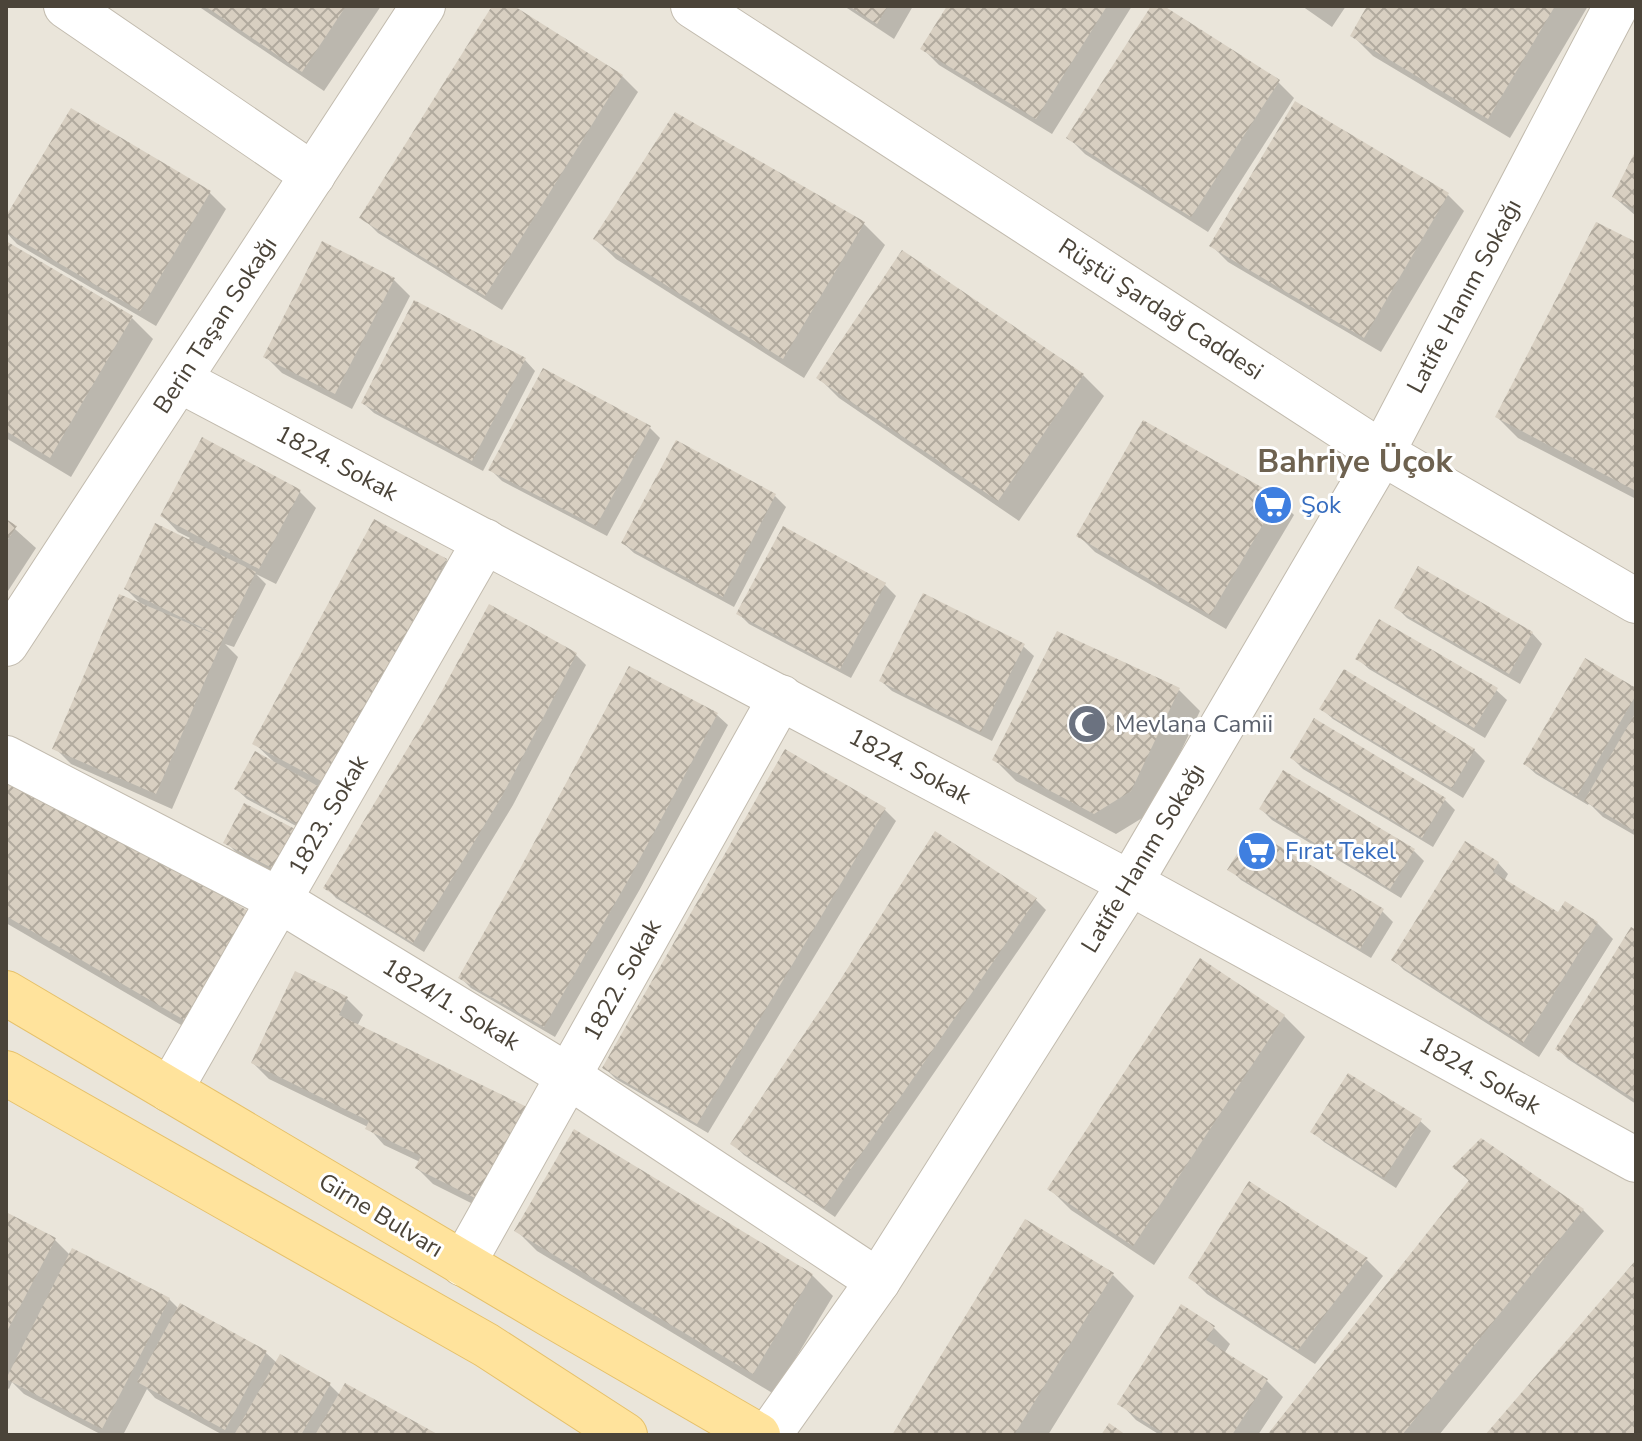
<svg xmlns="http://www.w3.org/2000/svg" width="1642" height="1441" font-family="'Nunito Sans',sans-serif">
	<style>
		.residential { fill: #eae5da }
		.shadow { fill: #0003 }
		.building { fill: url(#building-cross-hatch) }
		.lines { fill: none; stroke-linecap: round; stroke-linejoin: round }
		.minor-casing { stroke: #c2bbae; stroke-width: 46 }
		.major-casing { stroke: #e6c16a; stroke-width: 46 }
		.minor { stroke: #fff; stroke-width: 44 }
		.major { stroke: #ffe39c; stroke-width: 44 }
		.labels { text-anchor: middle; stroke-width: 6; stroke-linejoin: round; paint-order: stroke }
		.street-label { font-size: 24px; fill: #4b4439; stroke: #fff }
		.shop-label { font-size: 24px; fill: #366cbe; stroke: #fff; text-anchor: start }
		.worship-label { font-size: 24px; fill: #5b616d; stroke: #fff; text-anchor: start }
		.district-label { font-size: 32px; font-weight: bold; fill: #6e6250; stroke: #fff }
	</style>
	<defs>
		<pattern id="building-cross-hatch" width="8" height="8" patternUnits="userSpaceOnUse" patternTransform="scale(2)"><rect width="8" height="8" fill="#d8cfc1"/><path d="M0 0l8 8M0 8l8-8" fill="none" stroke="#b1aa9e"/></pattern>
	</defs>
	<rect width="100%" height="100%" fill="#f6f3ec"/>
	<rect class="residential" x="6" y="6" width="1630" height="1429"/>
	<g class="shadow">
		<polygon points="198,6 381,6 324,91"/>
		<polygon points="494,6 510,6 622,76 638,92 502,310 378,233 362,217"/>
		<polygon points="844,6 913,6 894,39"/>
		<polygon points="949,6 1132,6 1052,134 939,65 923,49"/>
		<polygon points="1153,6 1160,6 1278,82 1294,98 1208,232 1085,154 1069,138"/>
		<polygon points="1302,6 1346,6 1332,27"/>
		<polygon points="1370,6 1588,6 1510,138 1373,56 1352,35"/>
		<polygon points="676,115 864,224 885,245 804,378 616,259 595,239"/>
		<polygon points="1636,154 1636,216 1614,197"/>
		<polygon points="210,193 226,209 156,326 17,244 6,232 6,220"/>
		<polygon points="1448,195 1464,211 1381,352 1228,262 1212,246"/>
		<polygon points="6,243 132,318 153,339 71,477 6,438"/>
		<polygon points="1636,244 1636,499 1518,438 1497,417"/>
		<polygon points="394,280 410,296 352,409 282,373 266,357"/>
		<polygon points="525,360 535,371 483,471 374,413 363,403"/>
		<polygon points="1083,375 1104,396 1019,521 839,398 818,377"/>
		<polygon points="650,428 660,438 607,536 502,481 491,470"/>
		<polygon points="300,492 316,508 276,584 256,574 266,584 234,647 225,644 238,657 172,809 71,764 55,748 143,606 126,589 190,538 178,532 162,515"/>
		<polygon points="775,496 786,507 734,607 634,553 623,543"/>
		<polygon points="1278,499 1294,515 1226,629 1095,552 1079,536"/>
		<polygon points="6,521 36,548 6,594"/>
		<polygon points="784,529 885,585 896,596 851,678 749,624 738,613"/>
		<polygon points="446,560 462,576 314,836 247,799 236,789 273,761 254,743"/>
		<polygon points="1396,607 1532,633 1542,644 1520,684 1407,618"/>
		<polygon points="1023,646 1034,656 992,741 892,691 881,681"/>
		<polygon points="576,655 586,665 513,805 424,952 336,898 326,887"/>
		<polygon points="1358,659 1496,690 1507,700 1485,738 1369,669"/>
		<polygon points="630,669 717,715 728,725 640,889 555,1037 471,988 460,977 517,879"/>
		<polygon points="1179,690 1200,711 1152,812 1116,834 1016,781 995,760"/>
		<polygon points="1636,690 1636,836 1603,817 1589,803 1588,805 1536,774 1525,764"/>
		<polygon points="1322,709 1474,750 1485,761 1463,798 1333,719"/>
		<polygon points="785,752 885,810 896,821 708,1133 616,1079 605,1068"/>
		<polygon points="1292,758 1445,800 1455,810 1433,847 1303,769"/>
		<polygon points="6,772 212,1043 6,923"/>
		<polygon points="245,805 291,881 237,853 226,842"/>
		<polygon points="1261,809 1414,851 1424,861 1401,898 1272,820"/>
		<polygon points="1498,863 1508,874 1504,881 1558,915 1597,923 1613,939 1539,1057 1404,970 1393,959"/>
		<polygon points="1230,869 1382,911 1393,922 1371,958 1241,880"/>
		<polygon points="1035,899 1046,910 835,1217 744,1155 733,1144"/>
		<polygon points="1636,932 1636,1104 1568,1059 1557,1048"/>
		<polygon points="347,999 363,1015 357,1026 497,1216 433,1184 417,1168 420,1162 384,1145 368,1127 269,1079 253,1063"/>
		<polygon points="1284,1016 1305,1037 1154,1265 1071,1210 1050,1189"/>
		<polygon points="1420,1121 1431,1131 1396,1188 1324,1142 1313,1132"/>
		<polygon points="1481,1141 1583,1210 1604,1231 1439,1435 1269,1435 1470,1182 1455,1167"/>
		<polygon points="6,1214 54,1239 70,1255 169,1299 179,1309 181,1306 266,1353 277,1363 329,1384 340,1395 435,1435 223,1435 155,1398 147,1389 123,1435 102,1435 24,1394 12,1382 9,1389 6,1387"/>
		<polygon points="516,1230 812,1275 833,1296 774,1394 537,1251"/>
		<polygon points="1367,1260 1383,1276 1315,1364 1207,1294 1191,1278"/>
		<polygon points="1113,1275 1134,1296 1048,1435 895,1435"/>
		<polygon points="1181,1307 1214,1328 1230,1344 1224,1354 1267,1381 1283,1397 1258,1435 1160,1435 1136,1420 1120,1403"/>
	</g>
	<g class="building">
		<polygon points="205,6 346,6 302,72"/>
		<polygon points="492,6 514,6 623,75 485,296 359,218"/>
		<polygon points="849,6 888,6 877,24"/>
		<polygon points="947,6 1107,6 1036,119 920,49"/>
		<polygon points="1151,6 1164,6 1280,80 1191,217 1066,138"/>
		<polygon points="1367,6 1555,6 1488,119 1350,36"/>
		<polygon points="1295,101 1449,193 1364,338 1209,246"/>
		<polygon points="71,108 211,191 140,311 6,232 6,216"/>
		<polygon points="675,112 865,222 783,359 593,239"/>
		<polygon points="1636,150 1636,210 1612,197"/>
		<polygon points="1596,222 1636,242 1636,491 1495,417"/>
		<polygon points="6,241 133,316 50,458 6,431"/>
		<polygon points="322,241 395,278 335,394 263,357"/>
		<polygon points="902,250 1084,374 998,501 816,378"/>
		<polygon points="414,300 526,358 472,461 361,403"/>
		<polygon points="543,368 651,426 596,526 488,470"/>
		<polygon points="1143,420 1279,497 1210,615 1076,536"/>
		<polygon points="202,437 301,490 259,569 160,516"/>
		<polygon points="676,440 776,494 723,597 621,543"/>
		<polygon points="6,519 17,526 6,542"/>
		<polygon points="374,519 447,559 325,783 252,744"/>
		<polygon points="155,523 256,572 223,639 156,794 52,749 119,594 219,636 124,589"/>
		<polygon points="783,526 886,583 840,669 736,614"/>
		<polygon points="1418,566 1533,632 1509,674 1394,608"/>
		<polygon points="923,593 1025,644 981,732 879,681"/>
		<polygon points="489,604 577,653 502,796 413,943 323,888 437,700"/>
		<polygon points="1379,619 1498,688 1474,728 1355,659"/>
		<polygon points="1057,631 1180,688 1131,791 1094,814 992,760"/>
		<polygon points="1585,658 1636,688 1636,695 1577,796 1523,764"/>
		<polygon points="629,666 718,713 630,877 544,1027 458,978 515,878"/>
		<polygon points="1344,669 1475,749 1452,788 1319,709"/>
		<polygon points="1636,712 1636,832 1584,801"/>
		<polygon points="1314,718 1446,798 1422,838 1290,758"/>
		<polygon points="785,749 886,808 697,1124 602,1068"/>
		<polygon points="255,751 323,789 302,827 234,789"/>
		<polygon points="6,770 255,915 191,1024 6,916"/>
		<polygon points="1283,770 1415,849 1390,889 1259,809"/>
		<polygon points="244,803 301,832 280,872 223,843"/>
		<polygon points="1252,830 1384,909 1360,949 1227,870"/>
		<polygon points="935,831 1037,898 824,1208 730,1144 835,988"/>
		<polygon points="1465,841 1499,862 1493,872 1558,912 1565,901 1598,922 1523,1043 1391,960"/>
		<polygon points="1631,927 1636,930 1636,1100 1555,1049"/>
		<polygon points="1200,958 1285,1015 1133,1246 1047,1189"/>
		<polygon points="295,971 348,997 339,1015 527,1107 481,1201 415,1168 421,1156 365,1129 369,1121 251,1063"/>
		<polygon points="1348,1073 1422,1119 1384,1178 1310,1132"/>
		<polygon points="574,1129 813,1274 753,1374 514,1231"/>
		<polygon points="1481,1138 1584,1209 1402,1435 1267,1435 1469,1180 1452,1167"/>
		<polygon points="1249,1181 1368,1258 1298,1350 1188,1278"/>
		<polygon points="6,1212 56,1238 6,1333"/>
		<polygon points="1025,1219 1114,1273 1014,1435 892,1435"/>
		<polygon points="72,1248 170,1298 102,1429 6,1379"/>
		<polygon points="1636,1260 1636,1435 1485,1435"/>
		<polygon points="180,1303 267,1351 225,1430 137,1382"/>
		<polygon points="1181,1304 1215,1326 1206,1340 1268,1379 1232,1435 1166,1435 1117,1404"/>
		<polygon points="280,1354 331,1383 301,1435 234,1435"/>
		<polygon points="345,1383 439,1435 315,1435"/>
		<polygon points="1109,1423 1126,1435 1101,1435"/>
	</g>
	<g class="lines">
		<g class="minor-casing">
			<g id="minor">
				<polyline points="66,6 313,175"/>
				<polyline points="693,6 1382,453 1636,601"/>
				<polyline points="179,380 1130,883 1636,1160"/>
				<polyline points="6,644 423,6"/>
				<polyline points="6,758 279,900 568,1076 878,1281"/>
				<polyline points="170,1090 485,541"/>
				<polyline points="463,1264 781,697"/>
				<polyline points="769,1435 878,1281 1130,883 1382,453 1616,6"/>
			</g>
		</g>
		<g class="major-casing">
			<g id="major">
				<polyline points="6,993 549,1314 758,1435"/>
				<polyline points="6,1073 486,1345 625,1435"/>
			</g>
		</g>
		<use href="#minor" class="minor"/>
		<use href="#major" class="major"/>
	</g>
	<defs>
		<g id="supermarket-disc" transform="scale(2)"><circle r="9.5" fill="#3f7fe0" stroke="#fff"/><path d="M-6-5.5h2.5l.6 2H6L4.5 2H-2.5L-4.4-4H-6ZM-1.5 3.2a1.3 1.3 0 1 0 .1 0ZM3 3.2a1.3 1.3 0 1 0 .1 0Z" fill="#fff"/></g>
		<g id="mosque-disc" transform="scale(2)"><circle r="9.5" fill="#6b7280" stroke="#fff"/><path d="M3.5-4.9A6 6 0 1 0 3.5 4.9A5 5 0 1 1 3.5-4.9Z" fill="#fff"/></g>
	</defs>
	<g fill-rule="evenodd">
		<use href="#supermarket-disc" x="1273" y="505"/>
		<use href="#mosque-disc" x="1087" y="724"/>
		<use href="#supermarket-disc" x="1257" y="851"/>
	</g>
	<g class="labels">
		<g class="street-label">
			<text transform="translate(1464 296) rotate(-62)" y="8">Latife Hanım Sokağı</text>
			<text transform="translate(1161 309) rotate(33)" y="8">Rüştü Şardağ Caddesi</text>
			<text transform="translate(215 325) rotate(-57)" y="8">Berin Taşan Sokağı</text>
			<text transform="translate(337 463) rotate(28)" y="8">1824. Sokak</text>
			<text transform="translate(910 766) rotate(28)" y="8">1824. Sokak</text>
			<text transform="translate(328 815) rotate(-60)" y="8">1823. Sokak</text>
			<text transform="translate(1143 858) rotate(-59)" y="8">Latife Hanım Sokağı</text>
			<text transform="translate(622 980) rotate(-61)" y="8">1822. Sokak</text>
			<text transform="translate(451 1004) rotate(31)" y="8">1824/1. Sokak</text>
			<text transform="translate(1480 1075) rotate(29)" y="8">1824. Sokak</text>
			<text transform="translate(381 1215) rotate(31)" y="8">Girne Bulvarı</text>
		</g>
		<g class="shop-label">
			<text x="1301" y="513">Şok</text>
			<text x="1285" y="859">Fırat Tekel</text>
		</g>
		<g class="worship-label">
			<text x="1115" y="732">Mevlana Camii</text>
		</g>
		<g class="district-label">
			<text x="1355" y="472">Bahriye Üçok</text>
		</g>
	</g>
	<rect width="1642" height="1441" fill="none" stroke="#4b4439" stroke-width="16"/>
</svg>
